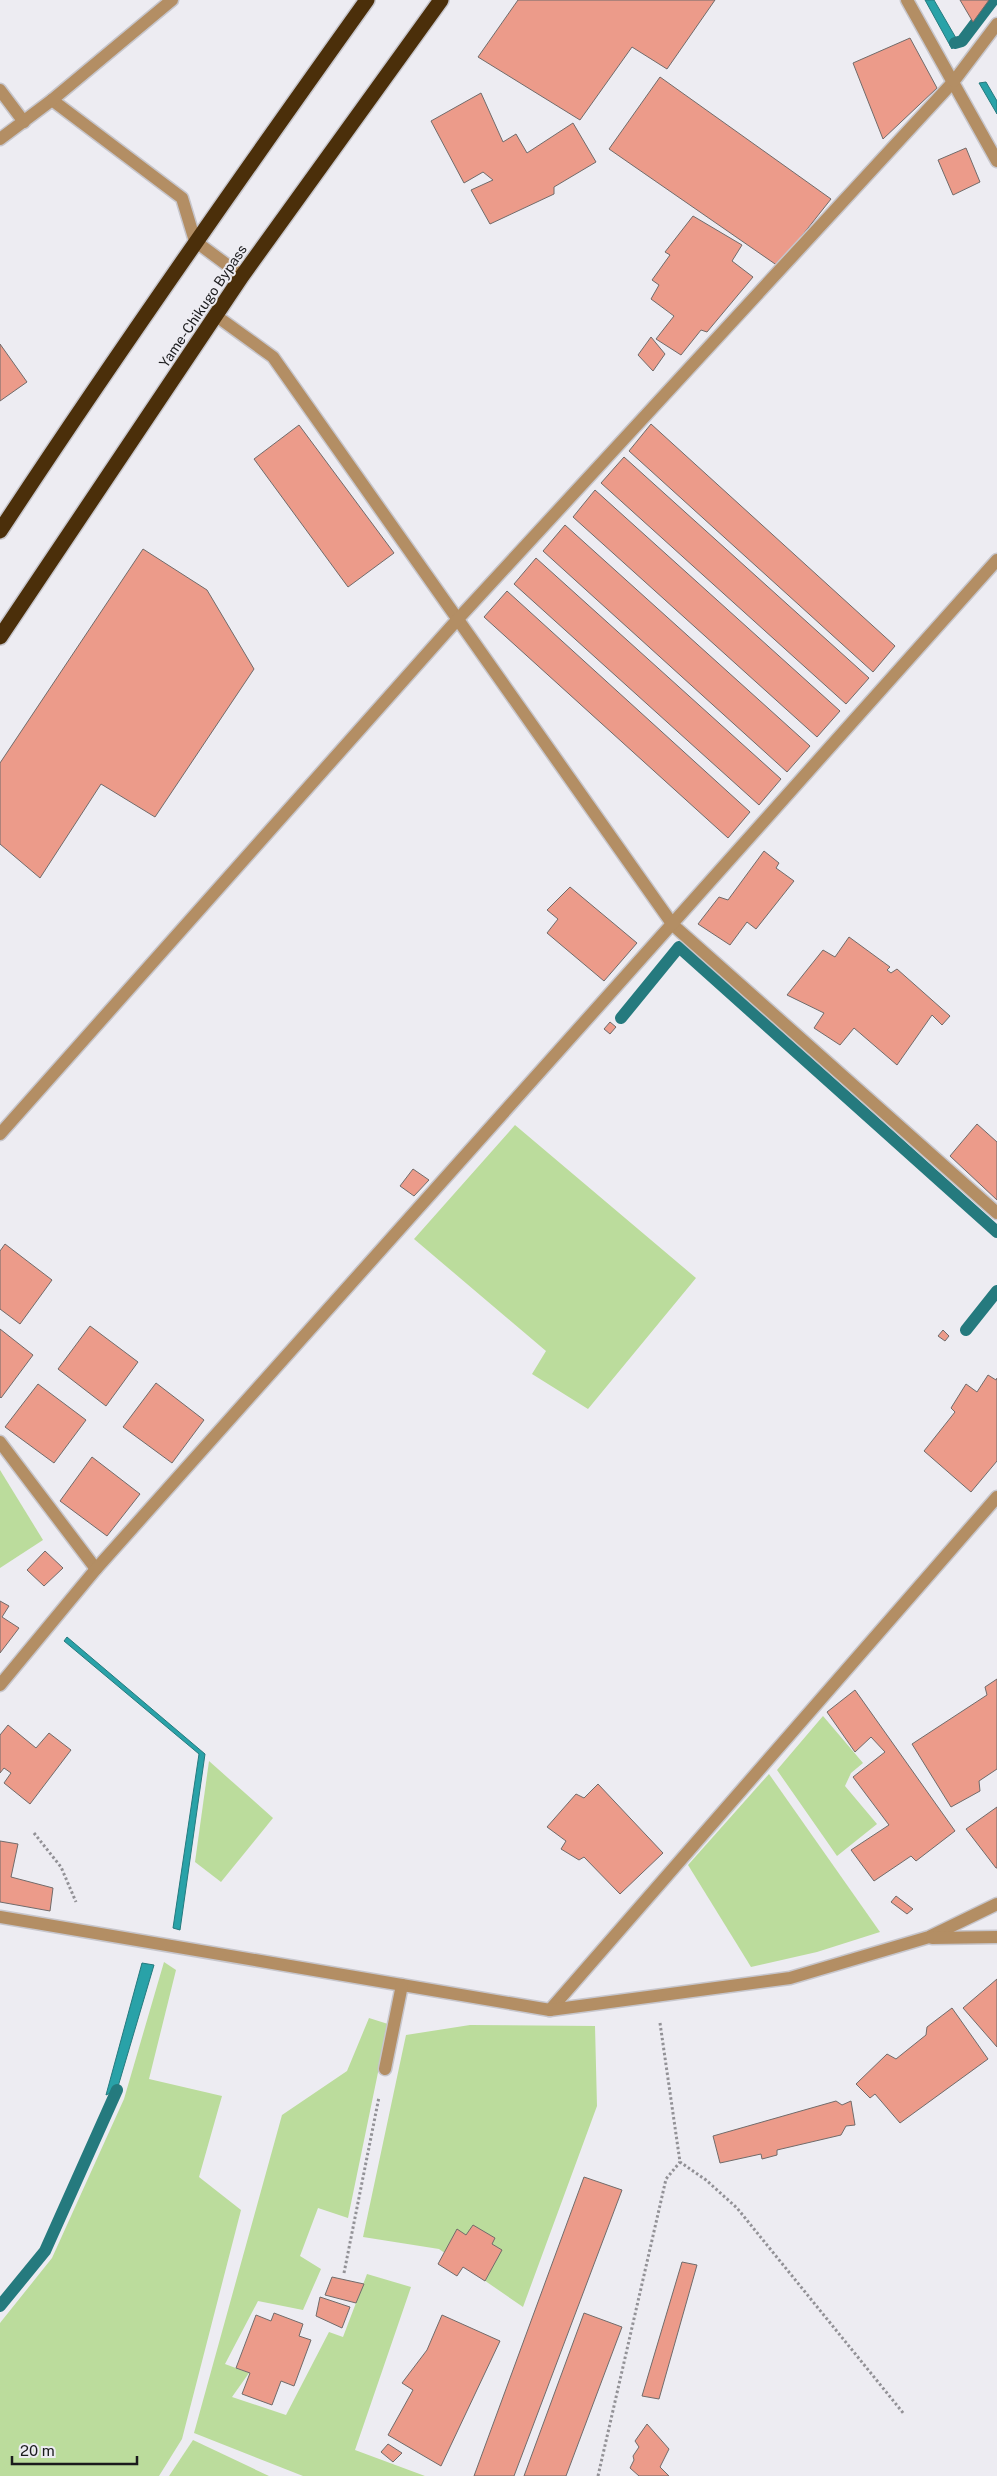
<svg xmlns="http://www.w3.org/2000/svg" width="997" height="2476" font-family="'Public Sans',sans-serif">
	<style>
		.green { fill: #bbdc9c }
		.water { fill: #29a2a8; stroke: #257a7e }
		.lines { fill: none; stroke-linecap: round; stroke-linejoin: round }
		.stream { stroke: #257a7e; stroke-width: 12 }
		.building { fill: #ec9b8a; stroke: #716b6a }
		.lane-casing { stroke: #c7c6cc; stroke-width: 15 }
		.street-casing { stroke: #c7c6cc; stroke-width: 15 }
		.highway-casing { stroke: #c7c6cc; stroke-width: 18 }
		.path { stroke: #929196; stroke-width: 3; stroke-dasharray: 2.5 2.5; stroke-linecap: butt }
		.lane { stroke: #b38e64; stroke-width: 12 }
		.street { stroke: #b38e64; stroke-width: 12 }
		.highway { stroke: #4b2f0a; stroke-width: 15 }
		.labels { text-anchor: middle; stroke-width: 4; stroke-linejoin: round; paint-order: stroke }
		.street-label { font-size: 14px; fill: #1b1b1d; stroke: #edecf2 }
	</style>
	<rect width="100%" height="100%" fill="#edecf2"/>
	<g class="green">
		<polygon points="515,1125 696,1278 588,1409 532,1374 546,1351 414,1239"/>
		<polygon points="0,1470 43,1540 0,1568"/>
		<polygon points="823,1716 863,1763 851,1773 845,1786 877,1824 837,1856 777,1770"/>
		<polygon points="209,1761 273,1818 221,1882 195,1862"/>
		<polygon points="769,1774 880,1932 817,1952 751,1967 688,1865"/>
		<polygon points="164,1962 176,1970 149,2079 222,2096 199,2177 241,2210 182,2439 159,2476 0,2476 0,2323 52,2258 124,2099"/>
		<polygon points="369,2018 388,2024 348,2218 318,2208 300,2256 321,2269 303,2310 258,2301 225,2364 249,2373 232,2397 286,2415 329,2332 343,2337 367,2274 411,2287 355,2450 425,2476 303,2476 194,2433 282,2115 347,2071"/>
		<polygon points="470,2025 595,2026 597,2106 523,2307 439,2249 363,2237 406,2035"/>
		<polygon points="193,2440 269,2476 169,2476"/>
	</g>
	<g class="water">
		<polygon points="925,0 934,0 956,38 952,49"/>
		<polygon points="986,82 997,101 997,114 979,83"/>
		<polygon points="67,1637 205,1754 180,1930 173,1928 199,1754 64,1641"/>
		<polygon points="142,1963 154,1965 117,2090 106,2095"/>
	</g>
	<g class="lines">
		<g class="stream">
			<polyline points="955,43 962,41 993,0"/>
			<polyline points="621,1018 679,947 997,1232"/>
			<polyline points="966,1330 997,1291"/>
			<polyline points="0,2306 45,2251 117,2090"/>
		</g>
	</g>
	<g class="building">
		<polygon points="518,0 715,0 667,69 632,47 580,120 478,57"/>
		<polygon points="960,0 989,0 973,22"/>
		<polygon points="910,38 937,88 883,139 853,63"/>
		<polygon points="660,77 831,199 778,266 609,149"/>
		<polygon points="481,93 503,142 516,134 527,153 573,123 596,162 554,187 554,194 490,224 471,190 493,180 483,172 464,183 431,121"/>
		<polygon points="966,148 980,182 953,195 938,160"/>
		<polygon points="693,216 742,245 732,261 753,277 707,332 701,330 681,355 656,339 674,316 651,299 659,285 652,280 670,255 665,252"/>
		<polygon points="651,337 665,354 653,371 638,355"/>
		<polygon points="0,344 27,382 0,401"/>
		<polygon points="651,424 895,646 873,672 629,451"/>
		<polygon points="299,425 394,553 348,587 254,459"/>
		<polygon points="624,457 869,678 846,704 601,483"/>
		<polygon points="595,490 840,711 817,737 573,517"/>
		<polygon points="565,525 810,746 787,772 543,551"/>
		<polygon points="143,549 207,590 254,669 155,817 101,784 40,878 0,844 0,763"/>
		<polygon points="536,558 781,779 759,805 514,584"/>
		<polygon points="507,591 750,812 728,838 484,617"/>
		<polygon points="764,851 779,863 776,868 794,881 756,929 747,922 730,945 698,924 719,897 728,900"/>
		<polygon points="570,887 637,943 604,981 547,933 558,919 547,910"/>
		<polygon points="849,937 890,967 887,970 891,973 897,969 950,1016 942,1025 932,1015 897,1065 854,1028 840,1045 814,1028 824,1013 787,995 823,950 835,957"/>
		<polygon points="610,1022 616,1027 610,1034 604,1029"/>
		<polygon points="977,1124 997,1142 997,1200 950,1156"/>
		<polygon points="413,1169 429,1180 414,1196 400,1186"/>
		<polygon points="5,1244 52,1280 20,1324 0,1309 0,1251"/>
		<polygon points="90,1326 138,1362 106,1406 58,1369"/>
		<polygon points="0,1329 33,1355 1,1398 0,1397"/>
		<polygon points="943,1330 949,1336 945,1341 938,1336"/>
		<polygon points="988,1375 996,1380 997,1378 997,1461 971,1492 924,1451 955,1412 951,1408 966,1384 977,1392"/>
		<polygon points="156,1383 204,1420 172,1463 123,1427"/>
		<polygon points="38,1384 86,1420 54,1463 5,1427"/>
		<polygon points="92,1457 140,1494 107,1536 60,1501"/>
		<polygon points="45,1551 63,1568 44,1586 27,1570"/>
		<polygon points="0,1601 9,1606 2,1617 19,1628 0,1653"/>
		<polygon points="997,1679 997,1769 979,1781 980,1791 951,1807 912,1744 987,1695 985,1687"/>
		<polygon points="855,1690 955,1831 916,1861 911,1856 874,1881 851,1850 889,1825 853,1777 885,1752 871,1737 855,1752 827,1712"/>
		<polygon points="8,1725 36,1748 49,1733 71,1750 30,1804 4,1783 11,1773 4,1768 0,1773 0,1735"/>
		<polygon points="598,1784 663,1853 620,1894 584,1857 579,1860 561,1849 566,1841 547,1827 576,1794 584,1798"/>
		<polygon points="997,1807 997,1868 996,1868 966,1829"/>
		<polygon points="0,1841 18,1844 11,1877 53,1888 50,1911 0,1902"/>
		<polygon points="896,1896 913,1909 907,1914 891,1902"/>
		<polygon points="997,1979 997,2047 963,2008"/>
		<polygon points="952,2008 988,2059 900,2123 875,2094 870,2098 856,2084 887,2054 896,2059 926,2035 927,2027"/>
		<polygon points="836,2101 842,2105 851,2101 855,2125 846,2126 841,2135 777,2150 777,2155 762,2159 761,2154 720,2163 713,2136"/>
		<polygon points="584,2177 622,2190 514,2476 474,2476"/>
		<polygon points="473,2225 495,2238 492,2244 502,2250 485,2281 463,2267 457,2276 438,2264 457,2229 466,2235"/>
		<polygon points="682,2262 697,2265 659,2399 642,2396"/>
		<polygon points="332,2277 364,2284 356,2303 325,2295"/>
		<polygon points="320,2297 350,2307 342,2328 316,2316"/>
		<polygon points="274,2313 303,2324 299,2336 311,2340 294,2386 281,2381 272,2405 242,2394 250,2373 236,2368 256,2315 271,2321"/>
		<polygon points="584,2313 622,2327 566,2476 524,2476"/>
		<polygon points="442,2315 500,2341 441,2466 388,2435 413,2390 402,2383 427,2350"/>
		<polygon points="647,2424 669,2449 660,2467 669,2476 639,2476 630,2468 634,2460 633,2456 639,2447 635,2441"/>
		<polygon points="388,2444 402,2453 393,2462 381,2452"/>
	</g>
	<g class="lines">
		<g class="lane-casing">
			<g id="lane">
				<polyline points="215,315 273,357 673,925 997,1213"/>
				<polyline points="0,1134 457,620 954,81"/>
				<polyline points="550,2010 997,1497"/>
			</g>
		</g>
		<g class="street-casing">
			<g id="street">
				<polyline points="907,0 997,161"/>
				<polyline points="954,81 997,24"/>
				<polyline points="0,90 24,122"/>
				<polyline points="52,100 182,198 195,241 242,276"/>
				<polyline points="0,139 52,100 172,0"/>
				<polyline points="0,1442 96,1569"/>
				<polyline points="0,1685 96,1569 997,560"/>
				<polyline points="0,1917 550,2010 790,1978 929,1937 997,1904"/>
				<polyline points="932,1938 997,1937"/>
				<polyline points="385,2069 402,1985"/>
			</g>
		</g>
		<g class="highway-casing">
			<g id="highway">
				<path d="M0,531C118,351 242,175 367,0"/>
				<polyline points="0,637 242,276 441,0"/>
			</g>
		</g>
		<g class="path">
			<polyline points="34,1833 61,1867 76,1902"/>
			<polyline points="660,2023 680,2162 706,2180 737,2208 904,2414"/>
			<polyline points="344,2273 379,2097"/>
			<polyline points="598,2476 666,2179 680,2162"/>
		</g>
		<use href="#lane" class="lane"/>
		<use href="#street" class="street"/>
		<use href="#highway" class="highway"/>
	</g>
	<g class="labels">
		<g class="street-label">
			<text transform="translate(203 306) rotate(-56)" y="5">Yame-Chikugo Bypass</text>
		</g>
	</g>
	<path d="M12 2456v8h125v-8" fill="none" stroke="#1b1b1d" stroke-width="2.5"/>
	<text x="20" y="2456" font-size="15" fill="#1b1b1d" stroke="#edecf2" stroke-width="4" paint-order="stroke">20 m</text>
</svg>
